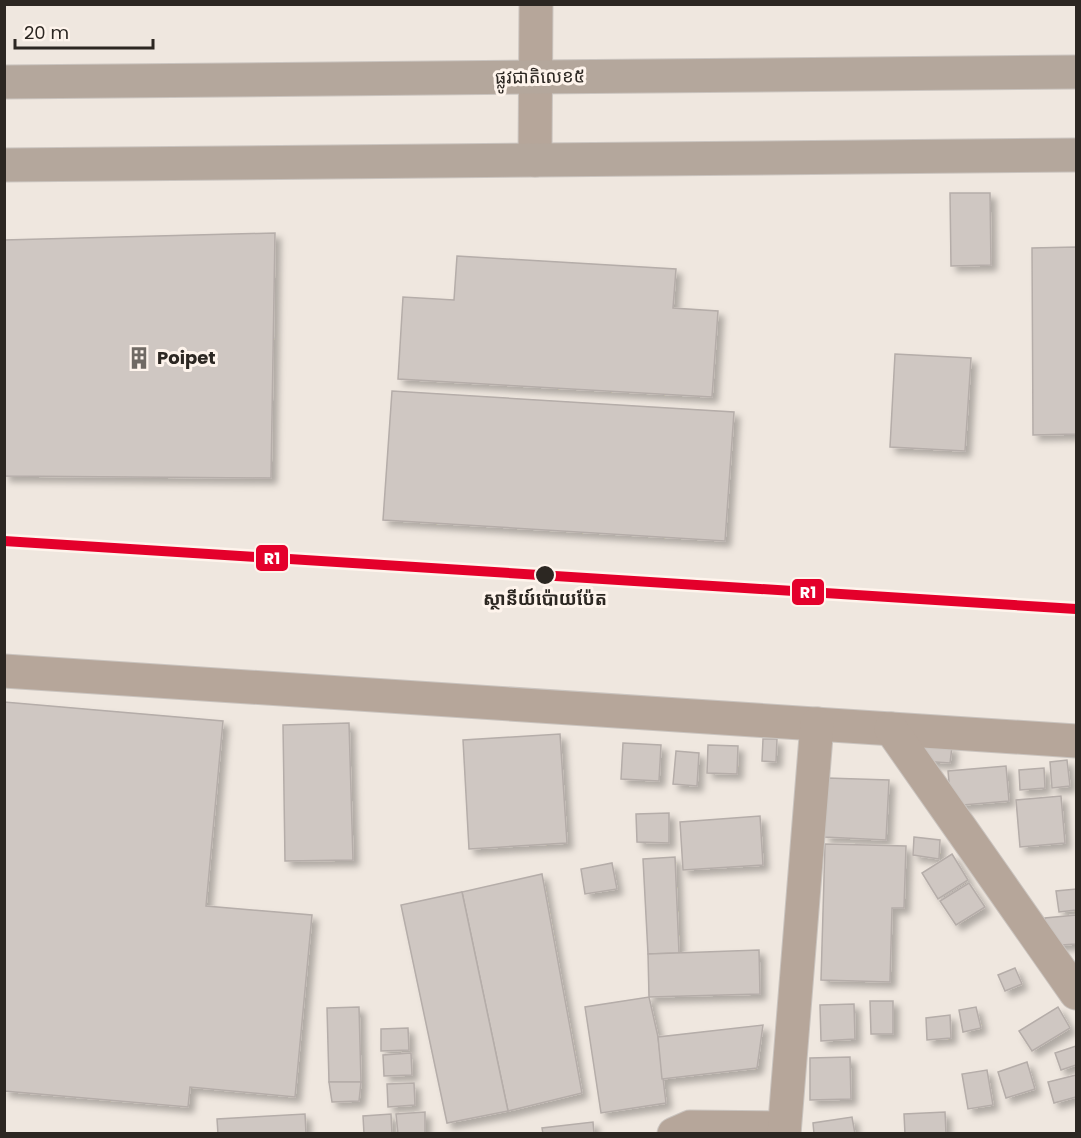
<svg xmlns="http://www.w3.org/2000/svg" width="1081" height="1138" font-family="Poppins,'Noto Sans Khmer',sans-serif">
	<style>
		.building { fill: #cfc7c2; stroke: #b5ada9; stroke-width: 1.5; filter: url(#shadow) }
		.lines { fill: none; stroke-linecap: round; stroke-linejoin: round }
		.minor-casing { stroke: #cac4bf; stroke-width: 35 }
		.tertiary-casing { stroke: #cac4bf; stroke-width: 35 }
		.trunk-casing { stroke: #cac4bf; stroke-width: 35 }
		.minor { stroke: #b6a69a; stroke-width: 33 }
		.tertiary { stroke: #b6a69a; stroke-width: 33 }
		.trunk { stroke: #b4a79c; stroke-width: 33 }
		.rail-1-casing { stroke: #fef4ec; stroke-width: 15 }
		.rail-1 { stroke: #e4002b; stroke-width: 10 }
		.stop-dot { fill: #2c2722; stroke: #fef4ec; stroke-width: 2 }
		.labels { text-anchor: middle; stroke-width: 6; stroke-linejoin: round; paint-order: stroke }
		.street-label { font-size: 18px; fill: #2c2722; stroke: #fef4ec }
		.poi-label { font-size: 18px; font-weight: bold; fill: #2c2722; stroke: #fef4ec; text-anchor: start }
		.stop-label { font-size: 18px; font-weight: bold; fill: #2c2722; stroke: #fef4ec }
		.line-badge { stroke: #fef4ec; stroke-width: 2 }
		.badge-label { font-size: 16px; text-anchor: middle; font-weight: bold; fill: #fff }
	</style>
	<defs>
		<filter id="shadow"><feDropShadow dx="5.5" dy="5.5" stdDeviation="3" flood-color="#0004"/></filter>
	</defs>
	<rect width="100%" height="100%" fill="#efe7df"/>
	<g class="building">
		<polygon points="950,193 990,193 991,265 951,266"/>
		<polygon points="275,233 271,478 4,476 4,240"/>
		<polygon points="1076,247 1076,434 1033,435 1032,248"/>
		<polygon points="457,256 676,269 673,308 718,311 712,397 398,379 403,297 454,300"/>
		<polygon points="895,354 971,358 965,451 890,447"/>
		<polygon points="392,391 734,412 725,541 383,520"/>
		<polygon points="4,702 223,721 206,906 312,915 295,1097 190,1087 188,1107 4,1091"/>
		<polygon points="349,723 353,860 285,861 283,725"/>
		<polygon points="560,734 567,843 469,849 463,740"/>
		<polygon points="763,739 777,739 776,762 762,761"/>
		<polygon points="623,743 661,745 659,781 621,779"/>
		<polygon points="923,744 952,747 950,763 921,761"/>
		<polygon points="708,745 738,746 737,774 707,773"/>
		<polygon points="676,751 699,753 697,786 673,784"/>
		<polygon points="1067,760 1070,786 1052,788 1050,762"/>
		<polygon points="1006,766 1009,801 951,806 948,771"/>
		<polygon points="1044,768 1045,788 1020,790 1019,770"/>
		<polygon points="827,778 889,780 886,840 824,837"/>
		<polygon points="1061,796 1065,843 1020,847 1016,800"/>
		<polygon points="669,813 669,843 637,842 636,814"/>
		<polygon points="760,816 763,865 683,870 680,822"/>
		<polygon points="914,837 940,840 939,859 913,855"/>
		<polygon points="825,844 906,846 904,908 892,908 890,982 821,980"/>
		<polygon points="952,854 968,880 938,899 922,873"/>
		<polygon points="675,857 679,953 648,954 643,859"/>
		<polygon points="612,863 617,889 585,894 581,869"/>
		<polygon points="542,874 582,1093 508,1111 462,892"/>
		<polygon points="969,883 985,907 956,925 940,901"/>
		<polygon points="1076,889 1076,910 1059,912 1056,891"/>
		<polygon points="462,892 508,1111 447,1123 401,905"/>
		<polygon points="1076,915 1076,944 1047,946 1045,918"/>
		<polygon points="759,950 760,994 649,997 648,954"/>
		<polygon points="1015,968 1022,984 1005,991 998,975"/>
		<polygon points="649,997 658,1037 666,1103 601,1113 585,1007"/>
		<polygon points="870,1001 893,1001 893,1034 871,1034"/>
		<polygon points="854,1004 855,1039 821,1041 820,1005"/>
		<polygon points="359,1007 361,1082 329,1082 327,1008"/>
		<polygon points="976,1007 981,1028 963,1032 959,1010"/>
		<polygon points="1058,1007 1070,1028 1032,1051 1019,1031"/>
		<polygon points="950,1015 951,1038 927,1040 926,1018"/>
		<polygon points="763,1025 757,1068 662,1079 658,1037"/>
		<polygon points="408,1028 409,1050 381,1051 381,1029"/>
		<polygon points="1076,1046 1076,1065 1061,1070 1055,1053"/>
		<polygon points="411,1053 412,1075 384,1076 383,1055"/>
		<polygon points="850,1057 851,1099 810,1100 810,1058"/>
		<polygon points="1027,1062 1035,1089 1006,1098 998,1072"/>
		<polygon points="987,1070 993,1105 968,1109 962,1074"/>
		<polygon points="1076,1075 1076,1097 1054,1103 1048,1082"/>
		<polygon points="329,1082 361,1082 359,1101 332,1102"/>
		<polygon points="414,1083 415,1105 388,1107 387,1084"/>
		<polygon points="425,1112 425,1134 398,1134 396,1114"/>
		<polygon points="945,1112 946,1134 905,1134 904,1114"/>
		<polygon points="305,1114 306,1134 218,1134 217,1119"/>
		<polygon points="391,1114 392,1134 364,1134 363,1116"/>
		<polygon points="852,1117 855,1134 814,1134 813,1123"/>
		<polygon points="593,1122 594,1134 543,1134 542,1128"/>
	</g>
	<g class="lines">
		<g class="minor-casing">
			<g id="minor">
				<polyline points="4,671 1076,741"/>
				<polyline points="891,729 1076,993"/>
				<polyline points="674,1134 690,1127 784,1128"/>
				<polyline points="784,1134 817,724"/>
			</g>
		</g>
		<g class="tertiary-casing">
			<polyline id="tertiary" points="535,160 536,4"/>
		</g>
		<g class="trunk-casing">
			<g id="trunk">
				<polyline points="4,82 1076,72"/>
				<polyline points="4,165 1076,155"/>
			</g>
		</g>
		<use href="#minor" class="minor"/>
		<use href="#tertiary" class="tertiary"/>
		<use href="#trunk" class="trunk"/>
		<g class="rail-1-casing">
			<polyline id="rail-1" points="4,541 1076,609"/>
		</g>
		<use href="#rail-1" class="rail-1"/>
	</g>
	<defs>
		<g id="building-bare" transform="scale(1.8)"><path d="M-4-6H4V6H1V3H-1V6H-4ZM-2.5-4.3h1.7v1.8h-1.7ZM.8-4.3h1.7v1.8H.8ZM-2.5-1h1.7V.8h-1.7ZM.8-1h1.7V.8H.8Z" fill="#706a64" stroke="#fef4ec" stroke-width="2.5" paint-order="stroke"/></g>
	</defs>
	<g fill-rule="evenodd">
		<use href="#building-bare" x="139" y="358"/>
	</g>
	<circle class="stop-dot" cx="545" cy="575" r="10"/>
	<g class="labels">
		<g class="street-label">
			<text transform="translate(540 77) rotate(-1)" y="6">ផ្លូវជាតិលេខ៥</text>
		</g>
		<g class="poi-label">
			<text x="157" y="364">Poipet</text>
		</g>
		<g class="stop-label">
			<text x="545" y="605">ស្ថានីយ៍ប៉ោយប៉ែត</text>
		</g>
	</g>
	<g class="line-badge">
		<rect x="255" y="544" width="34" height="28" rx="6" fill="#e4002b"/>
		<rect x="791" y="578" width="34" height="28" rx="6" fill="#e4002b"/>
	</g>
	<g class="badge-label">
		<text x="272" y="564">R1</text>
		<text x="808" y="598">R1</text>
	</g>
	<rect width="1081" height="1138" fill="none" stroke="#2c2722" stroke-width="12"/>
	<path d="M15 39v9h138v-9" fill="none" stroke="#2c2722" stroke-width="3"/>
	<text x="24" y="39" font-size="18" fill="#2c2722" stroke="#fef4ec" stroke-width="4.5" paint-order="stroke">20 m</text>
</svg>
